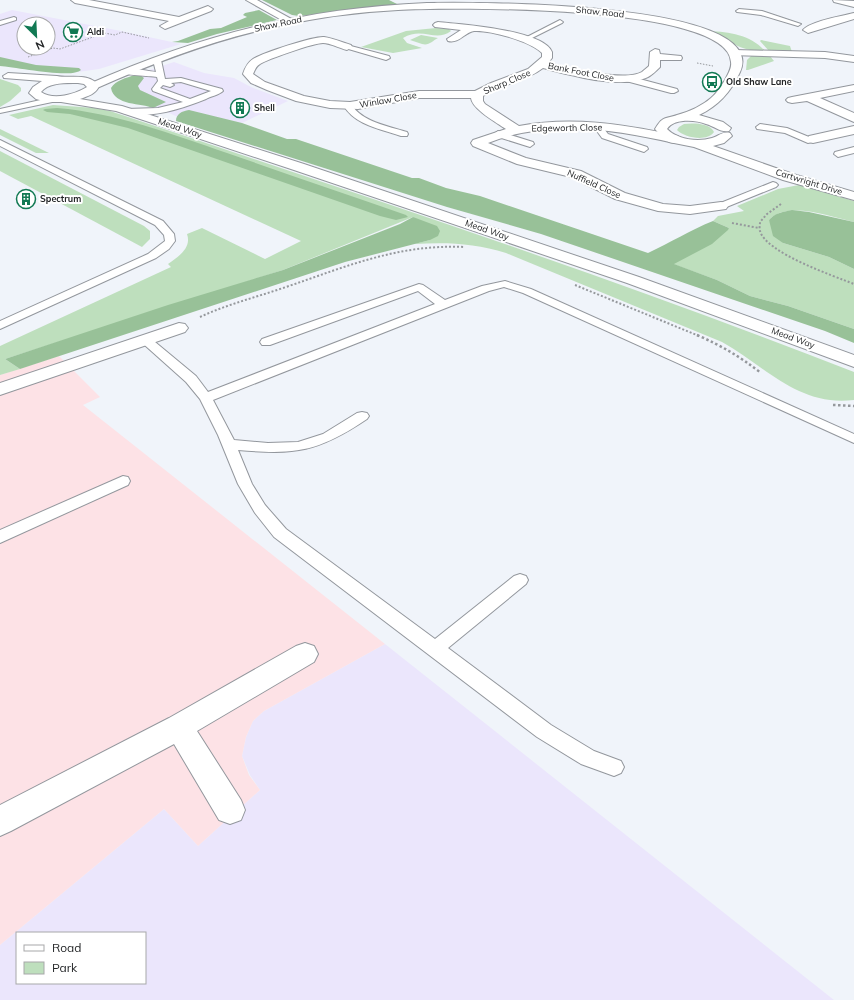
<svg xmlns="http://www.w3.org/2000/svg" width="854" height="1000" font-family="Mulish,sans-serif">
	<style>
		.commercial { fill: #ebe6fc; fill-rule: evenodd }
		.industrial { fill: #fde2e6 }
		.green { fill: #bedfbd }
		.forest { fill: #98c198 }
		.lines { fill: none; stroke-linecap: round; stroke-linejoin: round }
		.service-casing { stroke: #93979d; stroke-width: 2 }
		.minor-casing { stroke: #93979d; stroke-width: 2 }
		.tertiary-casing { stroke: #93979d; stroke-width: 2 }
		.secondary-casing { stroke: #93979d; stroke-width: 2 }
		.path-far2 { stroke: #95989c; stroke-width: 1; stroke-dasharray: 1.5 1.5; stroke-linecap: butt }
		.path-far1 { stroke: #95989c; stroke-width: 2; stroke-dasharray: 2 2; stroke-linecap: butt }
		.path { stroke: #95989c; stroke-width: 2.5; stroke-dasharray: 2.5 2.5; stroke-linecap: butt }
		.service { fill: #fff; fill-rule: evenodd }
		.minor { fill: #fff; fill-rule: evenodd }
		.tertiary { fill: #fff; fill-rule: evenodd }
		.secondary { fill: #fff; fill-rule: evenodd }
		.labels { text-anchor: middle; stroke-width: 4; stroke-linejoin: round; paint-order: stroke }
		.far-street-label { font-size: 9px; fill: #232527; stroke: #fff }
		.far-poi-label { font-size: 9px; font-weight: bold; fill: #232527; stroke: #fff; text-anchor: start }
	</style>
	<rect width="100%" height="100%" fill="#f0f4fa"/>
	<g class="commercial">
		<path d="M12,10L121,31L181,44L99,69L78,72L66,73L3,66L0,65V14ZM24,24H48V48H24Z"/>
		<polygon points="174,62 204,73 234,78 251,87 288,101 242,123 209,116 178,117 153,106 121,84 132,76"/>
		<path d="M385,644L834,1000H0V945L164,809L198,846L260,790L250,775L242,756L246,737L253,721L264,711ZM17,933H145V983H17Z"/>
	</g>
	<polygon class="industrial" points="59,356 100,397 83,405 385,644 264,711 253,721 246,737 242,756 249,775 260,790 198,846 164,809 0,945 0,375"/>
	<g class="green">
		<path d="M436,28L449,29L451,31C435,43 423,26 403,38L407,43L422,48L393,53L361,47L406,31Z"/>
		<path d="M709,31C730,32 751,35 765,51C740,52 731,41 709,31Z"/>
		<path d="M421,35L438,38C432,41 429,46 422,44C418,43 414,41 410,40Z"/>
		<polygon points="761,40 790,46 792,52 769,51 760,41"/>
		<polygon points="756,55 770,56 774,61 748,70 746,70 747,60 751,56"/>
		<polygon points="0,79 18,85 21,88 21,91 10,101 0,107"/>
		<path d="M53,105L95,108L110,111C359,194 609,276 854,372V400C799,407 766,367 722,342L506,253C475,243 446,242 414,244L430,240L413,217L283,270L5,359L20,369L0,375V346L171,267L168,264C178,257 192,248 187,234L202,228L265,259L301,241L31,116L18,119L9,115Z"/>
		<path d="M684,124C693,123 710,123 714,132C707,142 685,138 677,130L679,127Z"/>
		<polygon points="0,129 49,153 36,153 0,135"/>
		<polygon points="0,151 144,226 150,231 150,239 142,247 0,171"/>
		<path d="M799,185L854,201V222C831,217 787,200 769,220L783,243L829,257L854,269V329L788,306L750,296L717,280L673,264L729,228L713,221L718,216L744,211L737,206L778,189Z"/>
	</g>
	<g class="forest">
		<polygon points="262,0 389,0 399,5 299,16 292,15"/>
		<polygon points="259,10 277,20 217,34 188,43 172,42 178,41 210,29 221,28 247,17 243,15 245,13"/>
		<path d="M0,57L36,65L79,68L81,70C72,79 16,67 0,66Z"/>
		<path d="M135,75H140L144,78L138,86L140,90L166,102L153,108C142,103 114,106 111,88C116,80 126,78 135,75Z"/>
		<path d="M57,108C116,113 172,134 227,153C287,174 346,194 406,215L408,217L396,220L380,216L128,128L70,114L47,112L43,110L45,109Z"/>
		<path d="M189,110L242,123L287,139H296L412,178H419L446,188L480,196L648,253C670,243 690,230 713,221L729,228L728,230L712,244L674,264L717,280L750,296L788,306L854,329V343L825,331L541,234L447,207L176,121C176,114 182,111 189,110Z"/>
		<path d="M792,210L809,212L854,222V269L829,257L783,243L773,236L769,220C775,213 782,212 792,210Z"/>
		<polygon points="413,217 437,226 440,231 438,236 430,240 345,262 20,369 5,359 168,305 283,270 400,224"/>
	</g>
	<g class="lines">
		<g class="service-casing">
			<g id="service">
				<polygon points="739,9 762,11 801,24 798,26 761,15 737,12 736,11"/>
				<polygon points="14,17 16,18 16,20 0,25 0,21"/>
				<polygon points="560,20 563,22 562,23 528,40 523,39"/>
				<polygon points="347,45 389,56 390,58 386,60 345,48 345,46"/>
				<path d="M154,58H160L161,60L165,79L181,78L222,89L223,91C219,95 211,96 206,99C181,109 151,119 123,113L122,111L126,109L158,108L183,102L153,91L152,89L158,81L157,77C150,76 123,75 119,72C128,66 146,71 156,72L153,60ZM181,82L211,91L190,99L160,88L163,85L170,87L174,85L171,83Z"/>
				<polygon points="626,77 632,77 677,89 678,91 674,93 671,93 626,81"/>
				<polygon points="54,97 57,97 57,101 0,113 0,109"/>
				<path d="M345,104H351C362,122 388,126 407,132L408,134L407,136H401C381,129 355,125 344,106Z"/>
				<polygon points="598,124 601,125 608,134 647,147 648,149 644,152 602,138 594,127"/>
				<polygon points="760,124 787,128 809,137 816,137 817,139 816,141 808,143 785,133 757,129 756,127"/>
				<polygon points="498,131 533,142 534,144 530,147 495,136 494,134"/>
				<polygon points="0,140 163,221 174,234 175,241 169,249 156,258 0,329 0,321 148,254 165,241 164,235 155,225 0,146"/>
				<polygon points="854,147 854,153 838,157 834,154 835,152"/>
				<polygon points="773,182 776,183 778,185 776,187 724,208 721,209 716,206 718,204"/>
				<path d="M505,281L531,289L854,434V443L523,293L504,287L489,291L213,400L234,440L268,443L298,442L323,434L357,413L362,412L367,413L369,416L367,419C318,452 296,455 238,450L252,484L265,505L286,529L435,639L514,576L520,574L526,576L528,580L526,584L448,648L551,725L594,751L621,761L624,767L621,773L614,776L581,764L537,737L274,537L255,513L238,484L218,435L200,399L186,382L139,340L141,337H149L196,376L208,392L435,304L418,291L270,345H262L260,342L262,339L419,284L423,285L445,300L482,286Z"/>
				<polygon points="123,476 128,477 130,481 128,485 0,543 0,530"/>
			</g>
		</g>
		<g class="minor-casing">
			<g id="minor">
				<polygon points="71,0 89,0 179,17 208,6 213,9 211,11 165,29 160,26 169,21 75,3"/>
				<polygon points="246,0 257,0 295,21 290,24 287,23"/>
				<polygon points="833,0 854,1 854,7 834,2"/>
				<path d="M854,13V19L808,33L803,30C811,21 842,16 854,13Z"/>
				<path d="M438,22C459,24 544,30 552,52C552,52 552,58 552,58L548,63C568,68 624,82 642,72C644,70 647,68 649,66L650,52L655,49L659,50L660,54L681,56L682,58L681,60H660V67C657,70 652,75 648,77C622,90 570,75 543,68C525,82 501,84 483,96V101L485,104L519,126C571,116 623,124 674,135L678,136L680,139L678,142L674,143C613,129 548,119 488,143L526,158L581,171L625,193L663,204L690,206L721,202L726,203L728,206L726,209L690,214L658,211L615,199L571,177L517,164L473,146L471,143L473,140L506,129C497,123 472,109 471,98H419L358,109L330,108L296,101L267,90L251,83L243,74C245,68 247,63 253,59C262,53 314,36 324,37C332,38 342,42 351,45L352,47L347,50C339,48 330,43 323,43C314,43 268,59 260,64C256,66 255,70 253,74L265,82L304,96L330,101L350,102L419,91H475L491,83L528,69L542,57V53C530,41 490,30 474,31C465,32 459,44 448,41L447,39L461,30L435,27L433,25L435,23Z"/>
				<polygon points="734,50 825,52 854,56 854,62 825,58 730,55 729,53 730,51"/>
				<polygon points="854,85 854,91 820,98 854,113 854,122 807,101 792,103 788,102 786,100 788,98 792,97"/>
				<polygon points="854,126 854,134 813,143 809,142 807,139 809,136"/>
				<polygon points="179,323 185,324 188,328 185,332 0,395 0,383"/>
				<polygon points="305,643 314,646 318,654 314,662 197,731 241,800 245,810 241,820 230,824 219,820 174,744 11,831 0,836 0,805 169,718 296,646"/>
			</g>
		</g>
		<g class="tertiary-casing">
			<path id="tertiary" d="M427,3C464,2 773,0 740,72C731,92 718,106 699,115L723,122L731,128L729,131C721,133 714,126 706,124C696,120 674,118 667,129C678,140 698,142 712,138C719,136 723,131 730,133L732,136L724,143L713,146L793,174L854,192V200L783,180L694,147L669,142L662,137L655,129C657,126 659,122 662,120C666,117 672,117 677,115C688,112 702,106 711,98C717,93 721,86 725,80C728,74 732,68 731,62C729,4 444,7 398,10C359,12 319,17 280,26C216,39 156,62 97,88L93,89L87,86L89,84C200,35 305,8 427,3Z"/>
		</g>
		<g class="secondary-casing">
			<path id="secondary" d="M8,73L57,76C70,79 89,72 99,86C96,94 88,96 80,99L122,106L304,164L639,277L854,355V367L627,283L294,170L116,111L61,102H47L36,99L29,93L33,87L42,81L4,78L3,76ZM78,83L84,84L87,87C75,94 54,101 41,92C49,82 66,83 78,83Z"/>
		</g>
		<g class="path-far2">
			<polyline points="28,57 53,48 60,49 104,33 115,35 122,32 149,38"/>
			<polyline points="697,63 713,66"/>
		</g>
		<g class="path-far1">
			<path d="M781,204L767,214L760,222C760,225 759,229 760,231C766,253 834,276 854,284"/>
			<polyline points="732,223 759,228"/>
			<polyline points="575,285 699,336"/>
			<path d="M200,317C228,304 257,297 286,287C348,266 398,244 465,247"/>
		</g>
		<g class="path">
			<path d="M697,335C722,346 739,356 761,373"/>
			<polyline points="833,405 854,406"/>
		</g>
		<use href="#service" class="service"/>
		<use href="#minor" class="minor"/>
		<use href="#tertiary" class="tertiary"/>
		<use href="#secondary" class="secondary"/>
	</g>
	<defs>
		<g id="supermarket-ring" transform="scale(1)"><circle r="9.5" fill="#fff" stroke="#117953" stroke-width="1.5"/><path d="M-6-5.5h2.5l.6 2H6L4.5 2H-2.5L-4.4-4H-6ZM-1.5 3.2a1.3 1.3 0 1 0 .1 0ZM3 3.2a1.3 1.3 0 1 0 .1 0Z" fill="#117953"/></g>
		<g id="bus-ring" transform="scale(1)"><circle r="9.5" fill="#fff" stroke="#117953" stroke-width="1.5"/><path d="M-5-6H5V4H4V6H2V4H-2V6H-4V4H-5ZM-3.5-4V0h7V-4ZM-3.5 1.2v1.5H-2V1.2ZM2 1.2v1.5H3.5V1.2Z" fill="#117953"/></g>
		<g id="building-ring" transform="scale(1)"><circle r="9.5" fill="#fff" stroke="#117953" stroke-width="1.5"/><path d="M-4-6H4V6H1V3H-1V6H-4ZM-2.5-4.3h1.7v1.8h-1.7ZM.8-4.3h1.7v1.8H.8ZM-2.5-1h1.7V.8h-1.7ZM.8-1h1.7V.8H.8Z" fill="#117953"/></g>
	</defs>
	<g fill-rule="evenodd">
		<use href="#supermarket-ring" x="73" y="32"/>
		<use href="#bus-ring" x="712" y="82"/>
		<use href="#building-ring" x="240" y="108"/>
		<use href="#building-ring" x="26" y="199"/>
	</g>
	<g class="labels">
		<g class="far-street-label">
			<text transform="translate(600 12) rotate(6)" y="3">Shaw Road</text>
			<text transform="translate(278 24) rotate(-12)" y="3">Shaw Road</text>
			<text transform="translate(581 72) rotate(11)" y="3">Bank Foot Close</text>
			<text transform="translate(507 82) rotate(-23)" y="3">Sharp Close</text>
			<text transform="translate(388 100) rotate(-10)" y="3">Winlaw Close</text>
			<text transform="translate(180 128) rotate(18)" y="3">Mead Way</text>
			<text transform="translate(567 128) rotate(-1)" y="3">Edgeworth Close</text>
			<text transform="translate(809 182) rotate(17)" y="3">Cartwright Drive</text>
			<text transform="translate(594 184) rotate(24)" y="3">Nuffield Close</text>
			<text transform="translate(487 230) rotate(19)" y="3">Mead Way</text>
			<text transform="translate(793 338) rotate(20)" y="3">Mead Way</text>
		</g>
		<g class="far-poi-label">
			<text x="87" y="35">Aldi</text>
			<text x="726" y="85">Old Shaw Lane</text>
			<text x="254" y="111">Shell</text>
			<text x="40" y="202">Spectrum</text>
		</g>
	</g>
	<rect x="16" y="932" width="130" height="52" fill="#ffffff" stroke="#a7a8a9"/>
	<rect x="24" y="945" width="20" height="6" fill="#ffffff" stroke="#a7a8a9"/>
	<text x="52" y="952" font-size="12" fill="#232527">Road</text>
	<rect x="24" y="962" width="20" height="12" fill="#bedfbd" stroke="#a7a8a9"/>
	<text x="52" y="972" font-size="12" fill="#232527">Park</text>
	<g transform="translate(36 36) rotate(156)"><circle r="19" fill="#ffffff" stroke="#a7a8a9"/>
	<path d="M0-3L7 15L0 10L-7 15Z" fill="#117953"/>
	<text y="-6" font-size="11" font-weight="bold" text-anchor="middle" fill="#232527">N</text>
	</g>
</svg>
